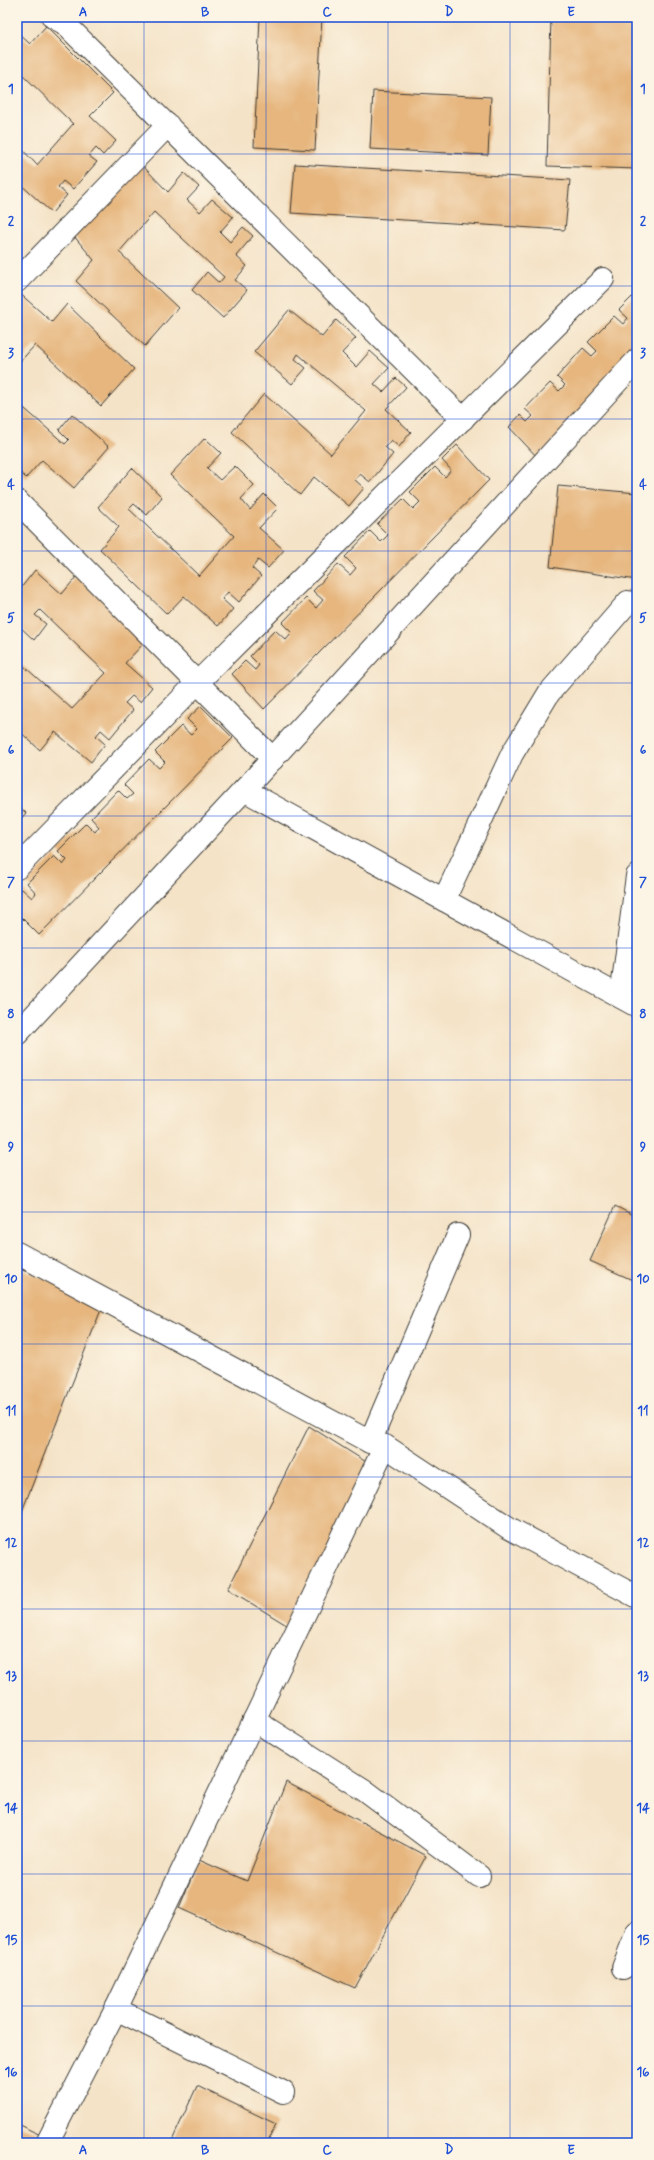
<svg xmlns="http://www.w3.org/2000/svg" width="654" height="2160" font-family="Mynerve,sans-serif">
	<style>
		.building { fill: #e6b67e }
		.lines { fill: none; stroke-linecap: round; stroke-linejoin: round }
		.minor-casing { stroke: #3c3a36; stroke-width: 24 }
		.minor { stroke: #fff; stroke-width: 22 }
		.grid { fill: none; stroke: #1d4ed8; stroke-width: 1; stroke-opacity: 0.55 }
		.neatline { fill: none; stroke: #1d4ed8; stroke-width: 1.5 }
		.grid-label { font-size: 13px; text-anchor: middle; font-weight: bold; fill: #1d4ed8 }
	</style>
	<rect width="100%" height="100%" fill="#fcf5e5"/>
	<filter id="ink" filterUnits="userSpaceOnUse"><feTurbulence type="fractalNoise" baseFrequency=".025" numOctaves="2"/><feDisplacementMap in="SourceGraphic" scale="8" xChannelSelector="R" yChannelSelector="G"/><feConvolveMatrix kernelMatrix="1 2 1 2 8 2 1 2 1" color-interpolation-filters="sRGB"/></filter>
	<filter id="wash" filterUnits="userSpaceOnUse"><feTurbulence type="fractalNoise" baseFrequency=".012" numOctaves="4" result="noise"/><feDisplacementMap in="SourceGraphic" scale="16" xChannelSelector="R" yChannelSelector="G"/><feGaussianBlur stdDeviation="0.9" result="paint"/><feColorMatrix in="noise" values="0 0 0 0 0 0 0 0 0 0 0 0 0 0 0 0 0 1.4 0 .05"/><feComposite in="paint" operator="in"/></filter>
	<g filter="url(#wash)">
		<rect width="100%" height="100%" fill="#f4e3c7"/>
		<g id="blocks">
			<g class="building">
				<polygon points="260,17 322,17 315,150 254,147"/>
				<polygon points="551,17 637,17 637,169 547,166"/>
				<polygon points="46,26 113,93 90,116 116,141 103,155 96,148 89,156 97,162 73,189 63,181 58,187 67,195 52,213 17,181 17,144 37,165 73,124 17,69 17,32 30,44"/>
				<polygon points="373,91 491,97 488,155 370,149"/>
				<polygon points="140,163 168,192 184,173 199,187 187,200 200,212 212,199 233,217 220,232 230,242 243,227 253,236 236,256 247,266 235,280 247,290 223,318 192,290 207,272 219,283 224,277 154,212 119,252 178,308 145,346 76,281 94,260 73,235"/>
				<polygon points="295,164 570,180 565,230 291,213"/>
				<polygon points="17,291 52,322 67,304 134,369 101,406 35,345 17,365"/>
				<polygon points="634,295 637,299 637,354 538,458 509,427 520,415 527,422 533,416 525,409 550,383 559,391 565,385 557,377 583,348 592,356 597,351 588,342 614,316 623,324 628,318 619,310"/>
				<polygon points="289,310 322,337 336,320 356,338 342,353 356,367 370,351 389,368 374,384 383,392 396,378 406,387 386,409 411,432 399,447 391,440 385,447 393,454 370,482 360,474 355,480 364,488 349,506 314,477 300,495 232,432 264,394 331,454 366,411 298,354 295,359 306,368 292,384 254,352"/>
				<polygon points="17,402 65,444 69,440 59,430 72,414 109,447 74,488 42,460 26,478 17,469"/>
				<polygon points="205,438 221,453 207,468 220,480 235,466 254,485 241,499 250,510 264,494 278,508 259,528 284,550 268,568 258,560 252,568 261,576 239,602 228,592 222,599 233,609 218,626 184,596 167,614 100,549 119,527 98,507 132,468 162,497 147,515 134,504 129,509 199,576 234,536 170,475"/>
				<polygon points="457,445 489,480 264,709 232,674 245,661 255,670 259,665 250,656 275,630 286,640 292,633 282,623 306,598 316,608 323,600 313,591 338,564 350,575 356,568 345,557 370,531 381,542 388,535 377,524 403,499 413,509 420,502 410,492 435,467 445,477 451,470 442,460"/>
				<polygon points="558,486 637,493 637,580 550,567"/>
				<polygon points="35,570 62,594 77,576 147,640 125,663 152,687 140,702 132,696 125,703 133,710 110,738 101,730 96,736 105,744 91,762 55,732 40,750 17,729 17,660 72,709 106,673 40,610 35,615 46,624 34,640 17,624 17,593"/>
				<polygon points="201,706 233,738 39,935 17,913 17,893 22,889 32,898 36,893 27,883 54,856 63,865 67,860 58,851 86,823 95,832 99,827 91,818 118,790 127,799 133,794 124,785 149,759 159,768 165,762 155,752 181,726 191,735 197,729 187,719"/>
				<polygon points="17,805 26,813 17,823"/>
				<polygon points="615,1206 637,1217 637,1282 590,1261"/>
				<polygon points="17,1268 104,1302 17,1524"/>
				<polygon points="309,1426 371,1465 293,1629 228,1589"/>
				<polygon points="286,1782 426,1856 355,1988 179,1908 199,1860 247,1881"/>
				<polygon points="197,2086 276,2124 267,2143 171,2143"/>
				<polygon points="17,2124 47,2138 45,2143 17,2143"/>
			</g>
		</g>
	</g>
	<g filter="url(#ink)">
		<use href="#blocks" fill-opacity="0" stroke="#3c3a36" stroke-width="1"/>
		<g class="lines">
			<g class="minor-casing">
				<g id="minor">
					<polyline points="53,17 64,23 463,419"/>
					<polyline points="17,281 168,125"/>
					<polyline points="17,501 273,759"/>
					<polyline points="244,790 637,1006"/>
					<polyline points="17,868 197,683 603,279"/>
					<polyline points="444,900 512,754 549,693 628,602"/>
					<polyline points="621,997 637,876"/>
					<polyline points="17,1034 244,790 637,360"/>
					<polyline points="17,1253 370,1442 385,1446 509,1528 637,1597"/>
					<polyline points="370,1442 458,1235"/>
					<polyline points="254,1720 364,1790 479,1876"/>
					<polyline points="623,1968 637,1932"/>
					<polyline points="116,2009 283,2092"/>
					<polyline points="47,2143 116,2009 385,1446"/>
				</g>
			</g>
			<use href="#minor" class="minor"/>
		</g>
	</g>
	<path class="grid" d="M144,17V2143M266,17V2143M388,17V2143M510,17V2143M17,154H637M17,286H637M17,419H637M17,551H637M17,683H637M17,816H637M17,948H637M17,1080H637M17,1212H637M17,1344H637M17,1477H637M17,1609H637M17,1741H637M17,1874H637M17,2006H637"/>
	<rect width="654" height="2160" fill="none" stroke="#fcf5e5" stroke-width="44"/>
	<rect x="22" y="22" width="610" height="2116" class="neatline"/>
	<g class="grid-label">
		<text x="83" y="16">A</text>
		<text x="205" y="16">B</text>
		<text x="327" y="16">C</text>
		<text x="449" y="16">D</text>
		<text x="571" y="16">E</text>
		<text x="11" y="93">1</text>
		<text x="643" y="93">1</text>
		<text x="11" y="225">2</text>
		<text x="643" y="225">2</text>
		<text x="11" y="357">3</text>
		<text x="643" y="357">3</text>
		<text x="11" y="489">4</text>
		<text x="643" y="489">4</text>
		<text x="11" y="622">5</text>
		<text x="643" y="622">5</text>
		<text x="11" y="754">6</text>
		<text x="643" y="754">6</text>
		<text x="11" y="886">7</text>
		<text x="643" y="886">7</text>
		<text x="11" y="1018">8</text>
		<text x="643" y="1018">8</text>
		<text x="11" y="1151">9</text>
		<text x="643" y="1151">9</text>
		<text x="11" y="1283">10</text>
		<text x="643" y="1283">10</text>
		<text x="11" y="1415">11</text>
		<text x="643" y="1415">11</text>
		<text x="11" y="1547">12</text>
		<text x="643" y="1547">12</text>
		<text x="11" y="1680">13</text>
		<text x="643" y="1680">13</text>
		<text x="11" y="1812">14</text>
		<text x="643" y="1812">14</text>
		<text x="11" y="1944">15</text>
		<text x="643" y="1944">15</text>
		<text x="11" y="2076">16</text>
		<text x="643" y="2076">16</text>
		<text x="83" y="2154">A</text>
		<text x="205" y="2154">B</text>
		<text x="327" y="2154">C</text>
		<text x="449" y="2154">D</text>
		<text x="571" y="2154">E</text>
	</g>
</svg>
